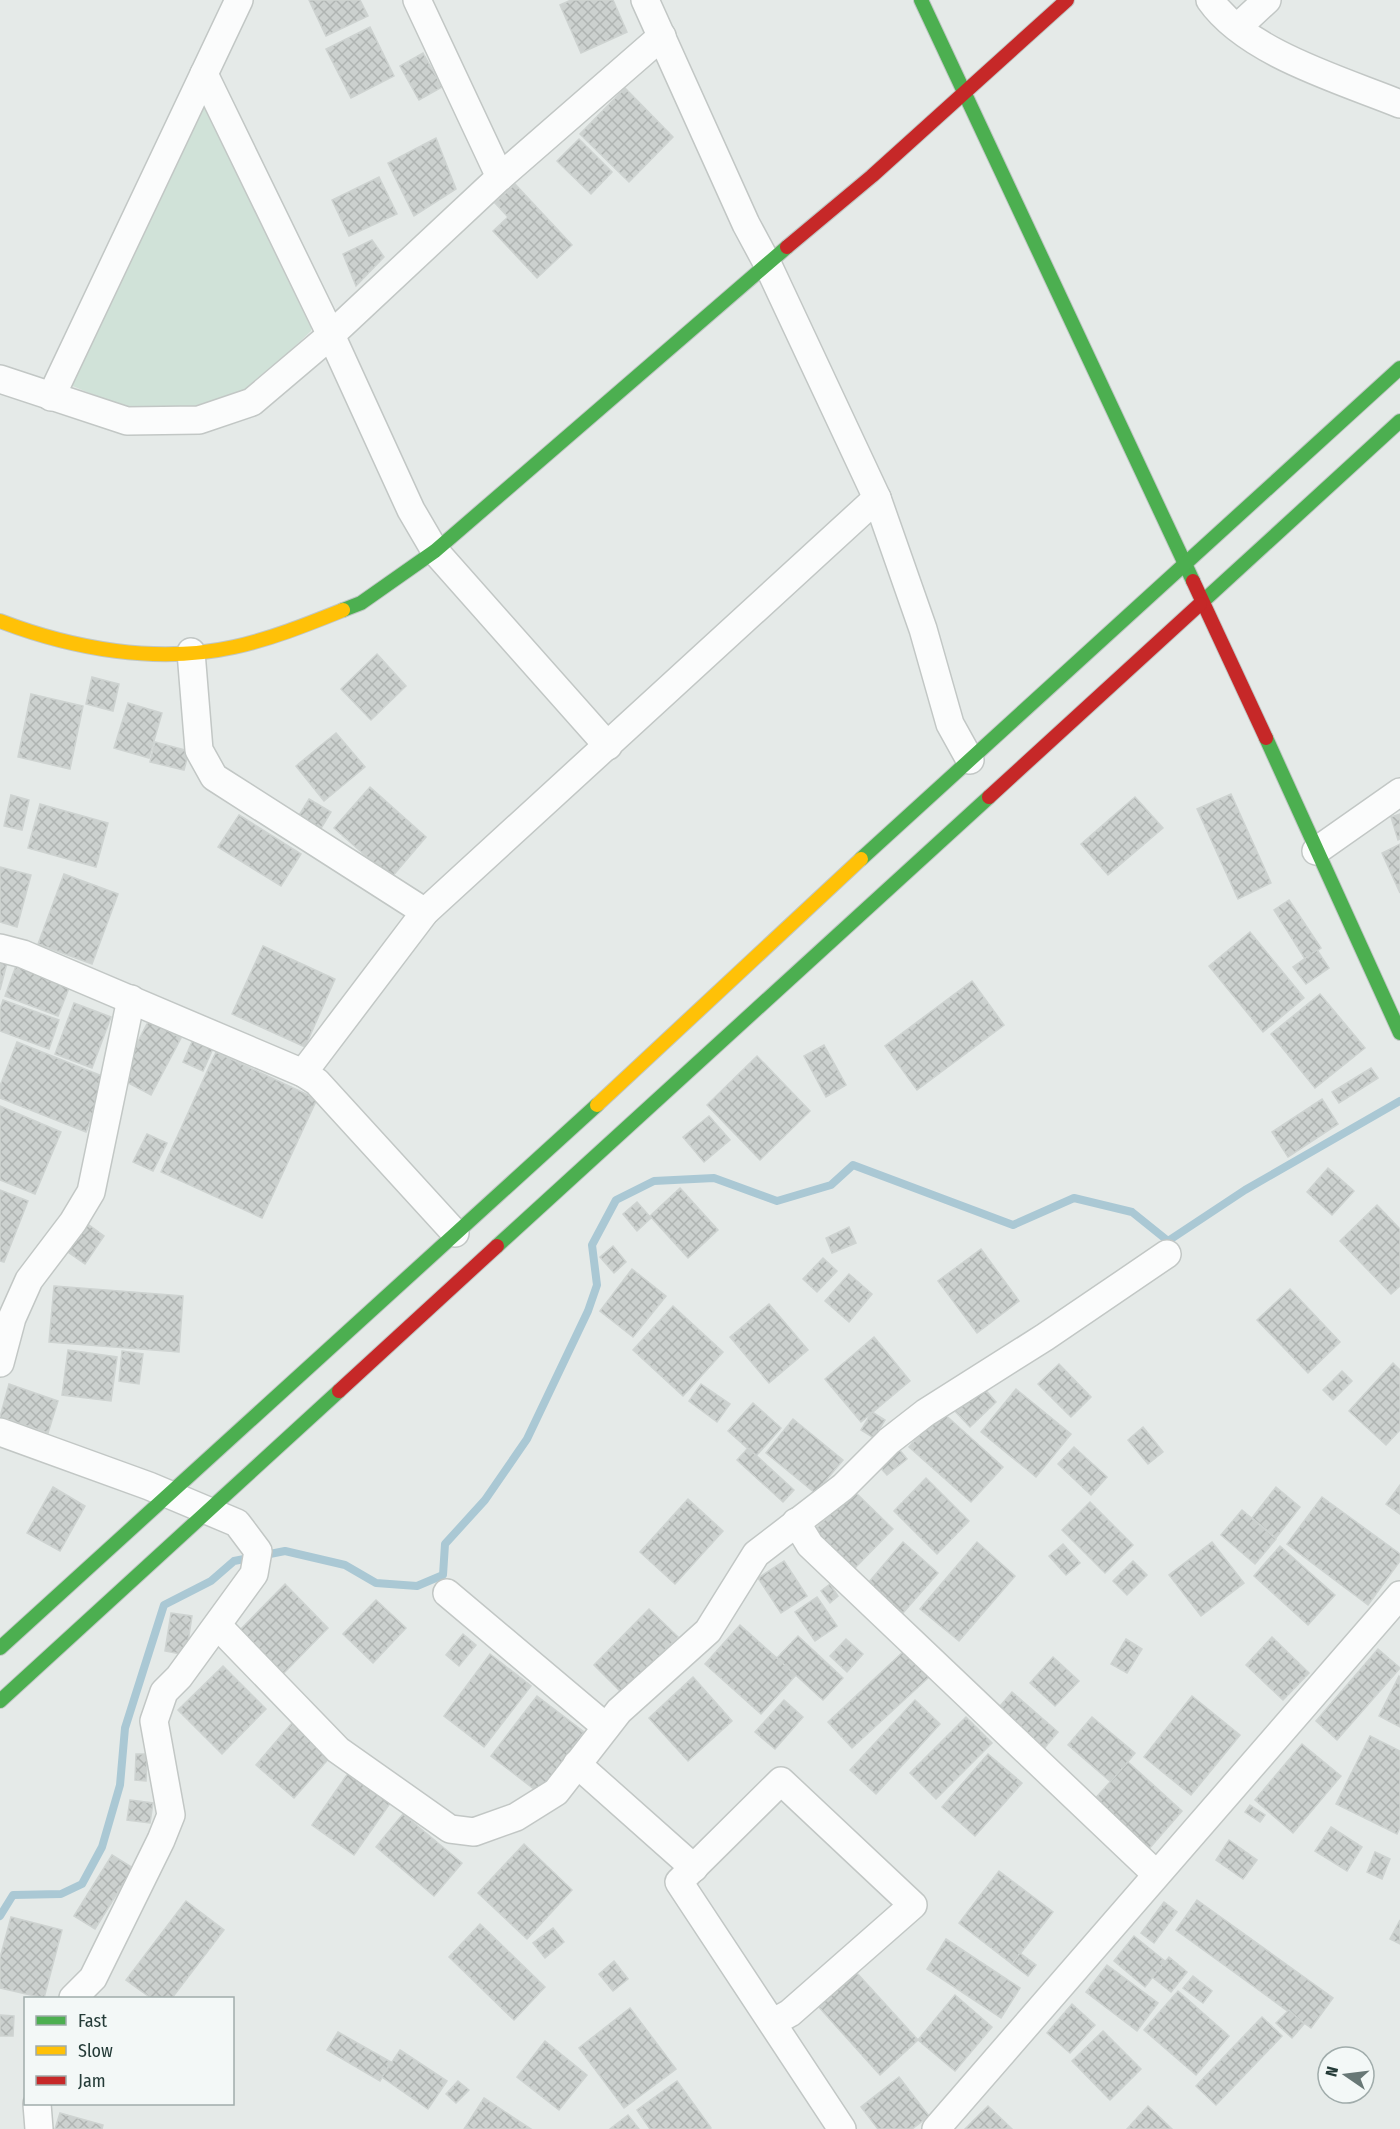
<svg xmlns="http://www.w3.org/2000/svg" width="1400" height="2129" font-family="'Fira Sans Condensed',sans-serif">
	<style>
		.green { fill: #d0e2d8 }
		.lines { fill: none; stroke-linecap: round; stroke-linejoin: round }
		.stream { stroke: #aac8d4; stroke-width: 8 }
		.building { fill: url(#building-cross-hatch); stroke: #ced3d1; stroke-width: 1.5 }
		.street-casing { stroke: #c2c7c5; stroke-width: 30 }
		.fast-casing { stroke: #c0c7c5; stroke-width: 16 }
		.slow-casing { stroke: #c0c7c5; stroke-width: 16 }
		.jam-casing { stroke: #c0c7c5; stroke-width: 16 }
		.street { stroke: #fbfcfc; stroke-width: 27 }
		.fast { stroke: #4caf50; stroke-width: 14 }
		.slow { stroke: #ffc107; stroke-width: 14 }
		.jam { stroke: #c62828; stroke-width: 14 }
	</style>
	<defs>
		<pattern id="building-cross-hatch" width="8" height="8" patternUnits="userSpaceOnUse" patternTransform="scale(1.5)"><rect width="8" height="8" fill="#ccd1cf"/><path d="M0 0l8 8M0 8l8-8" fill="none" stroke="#afb4b2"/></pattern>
	</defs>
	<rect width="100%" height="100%" fill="#e5eae8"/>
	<path class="green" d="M204,105L312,322L311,331C287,353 263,379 234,396C225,401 213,402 203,405C146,418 122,406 70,385Z"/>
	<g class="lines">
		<polyline class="stream" points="0,1916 13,1895 61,1894 82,1884 102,1847 120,1785 125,1728 164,1605 211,1581 234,1561 285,1551 345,1565 376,1583 417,1586 443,1575 445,1544 485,1500 527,1439 588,1311 597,1285 592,1245 616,1200 654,1181 714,1178 777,1201 831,1185 853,1165 1013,1225 1074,1198 1132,1212 1168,1241 1245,1190 1400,1101"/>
	</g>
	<g class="building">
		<polygon points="309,0 360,0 368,16 326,36"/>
		<polygon points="571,0 613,0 627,32 581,53 560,5"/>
		<polygon points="370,27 394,76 351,98 326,49"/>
		<polygon points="423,53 442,87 419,100 400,66"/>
		<polygon points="625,88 673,137 629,182 580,134"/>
		<polygon points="436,138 456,189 414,216 388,163"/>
		<polygon points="579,139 612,172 591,194 557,161"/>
		<polygon points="379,177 397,214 349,236 332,200"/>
		<polygon points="515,184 572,245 537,278 493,231 508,217 495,203"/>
		<polygon points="372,240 384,257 356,286 343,254"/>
		<polygon points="377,654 406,686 371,720 341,689"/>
		<polygon points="92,677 119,684 113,711 86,704"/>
		<polygon points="31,694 83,706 70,769 18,757"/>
		<polygon points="128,703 162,713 149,758 114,748"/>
		<polygon points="336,733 365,767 324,801 296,766"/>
		<polygon points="155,742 189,751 184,770 150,762"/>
		<polygon points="370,787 426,837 391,878 334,828"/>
		<polygon points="1231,794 1271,883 1238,899 1197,809"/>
		<polygon points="11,795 29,800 22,830 4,826"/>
		<polygon points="1135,797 1163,828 1108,875 1081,844"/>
		<polygon points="309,799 331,812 320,830 298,817"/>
		<polygon points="40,804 108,823 96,867 28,848"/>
		<polygon points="1400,814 1400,839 1398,840 1391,817"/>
		<polygon points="239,815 301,854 281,886 218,847"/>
		<polygon points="1400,844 1400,893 1382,853"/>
		<polygon points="0,867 31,875 17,927 0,922"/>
		<polygon points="64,874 118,894 92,964 38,944"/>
		<polygon points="1289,900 1321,948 1305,959 1274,910"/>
		<polygon points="1250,932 1304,998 1263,1032 1209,966"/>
		<polygon points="263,946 335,979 305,1047 232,1014"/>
		<polygon points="1317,950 1329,968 1306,984 1293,967"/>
		<polygon points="0,957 8,959 0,990"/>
		<polygon points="17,963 71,983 58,1016 5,996"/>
		<polygon points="972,981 1004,1025 917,1090 885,1046"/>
		<polygon points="1320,994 1365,1048 1315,1088 1271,1034"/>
		<polygon points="3,1000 59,1020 49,1049 0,1031 0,1009"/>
		<polygon points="74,1003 111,1017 92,1068 55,1054"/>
		<polygon points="149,1020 181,1038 151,1095 119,1078"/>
		<polygon points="196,1033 216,1042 203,1071 183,1062"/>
		<polygon points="17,1042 107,1078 86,1132 0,1098 0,1086"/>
		<polygon points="824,1045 846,1085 826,1097 804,1056"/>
		<polygon points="216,1052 317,1099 262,1218 161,1172"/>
		<polygon points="757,1056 810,1111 760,1160 707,1105"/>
		<polygon points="1371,1068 1378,1078 1339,1103 1332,1092"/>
		<polygon points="1322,1099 1338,1124 1288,1157 1272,1132"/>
		<polygon points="0,1106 61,1132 35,1194 0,1180"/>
		<polygon points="709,1116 730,1140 704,1162 683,1137"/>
		<polygon points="147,1134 167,1143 153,1171 133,1162"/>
		<polygon points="1328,1168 1354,1191 1332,1215 1307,1192"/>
		<polygon points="680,1188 718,1230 688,1258 650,1216"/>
		<polygon points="0,1190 28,1201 4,1262 0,1261"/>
		<polygon points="637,1202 651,1218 637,1231 623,1214"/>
		<polygon points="1377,1205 1400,1229 1400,1286 1391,1294 1340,1241"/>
		<polygon points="85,1222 104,1236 85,1264 65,1250"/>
		<polygon points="849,1227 856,1243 832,1253 826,1238"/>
		<polygon points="613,1246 626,1262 614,1273 600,1257"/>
		<polygon points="981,1249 1019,1301 977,1333 938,1281"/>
		<polygon points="823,1258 837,1271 817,1292 803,1279"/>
		<polygon points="632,1269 666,1296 633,1337 600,1311"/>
		<polygon points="849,1274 872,1294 849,1322 825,1301"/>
		<polygon points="54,1286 183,1296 179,1352 49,1342"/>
		<polygon points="1290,1289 1340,1342 1308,1373 1257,1320"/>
		<polygon points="769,1304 808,1350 769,1383 730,1337"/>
		<polygon points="673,1306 723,1352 683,1396 633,1350"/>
		<polygon points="874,1337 910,1381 861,1422 825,1379"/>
		<polygon points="68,1350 117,1357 111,1401 62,1395"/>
		<polygon points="122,1351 143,1354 139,1384 119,1381"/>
		<polygon points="1393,1363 1400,1370 1400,1430 1386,1445 1349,1411"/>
		<polygon points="1059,1364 1091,1397 1071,1417 1038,1384"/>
		<polygon points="1342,1371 1352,1381 1333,1400 1323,1390"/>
		<polygon points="9,1384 58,1401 48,1433 0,1417"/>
		<polygon points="701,1384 730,1404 717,1422 689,1401"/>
		<polygon points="981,1385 996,1402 970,1427 954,1410"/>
		<polygon points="1016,1389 1071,1434 1036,1477 981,1432"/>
		<polygon points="753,1403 781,1428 756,1456 728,1431"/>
		<polygon points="941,1411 1003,1467 971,1502 909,1447"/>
		<polygon points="872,1412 885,1420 874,1438 861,1430"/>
		<polygon points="793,1419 843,1460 815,1493 766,1453"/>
		<polygon points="1143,1427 1163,1452 1148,1464 1128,1440"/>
		<polygon points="897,1447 907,1459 887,1475 877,1464"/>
		<polygon points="1074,1447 1107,1477 1091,1495 1058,1464"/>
		<polygon points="748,1448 794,1490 783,1502 737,1460"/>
		<polygon points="926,1478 969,1521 937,1554 894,1511"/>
		<polygon points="1400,1485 1400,1514 1386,1504"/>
		<polygon points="53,1487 85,1506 60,1551 27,1533"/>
		<polygon points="1276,1487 1300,1507 1276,1538 1252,1518"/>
		<polygon points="853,1490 893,1529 853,1570 814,1531"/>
		<polygon points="1322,1497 1400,1554 1400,1561 1368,1605 1287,1544"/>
		<polygon points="688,1499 723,1531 675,1584 640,1552"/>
		<polygon points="1090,1502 1133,1545 1105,1573 1062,1530"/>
		<polygon points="1242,1510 1276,1539 1255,1564 1221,1535"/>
		<polygon points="903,1542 938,1573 903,1613 869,1582"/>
		<polygon points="977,1542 1015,1576 959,1641 920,1609"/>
		<polygon points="1212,1542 1244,1583 1201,1616 1169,1575"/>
		<polygon points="1063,1544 1080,1563 1066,1575 1049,1556"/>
		<polygon points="1280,1546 1335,1595 1308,1625 1254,1576"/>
		<polygon points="784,1561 807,1596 781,1613 758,1578"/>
		<polygon points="1133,1561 1147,1575 1127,1595 1113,1581"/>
		<polygon points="285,1584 328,1628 281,1676 237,1633"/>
		<polygon points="830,1584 838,1596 830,1603 821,1591"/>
		<polygon points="817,1597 837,1626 815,1641 795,1612"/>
		<polygon points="376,1600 406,1628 373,1663 343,1634"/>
		<polygon points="649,1609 678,1637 622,1693 594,1665"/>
		<polygon points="171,1613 192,1616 186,1655 165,1651"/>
		<polygon points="740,1625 796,1675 761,1714 705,1664"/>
		<polygon points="463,1634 476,1645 459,1666 446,1655"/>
		<polygon points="798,1636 843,1678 823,1700 777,1658"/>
		<polygon points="1272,1637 1309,1673 1283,1700 1246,1665"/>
		<polygon points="846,1639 863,1654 847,1672 830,1656"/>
		<polygon points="1126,1639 1142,1649 1127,1673 1111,1664"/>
		<polygon points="1378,1649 1400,1668 1337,1740 1316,1721"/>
		<polygon points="904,1651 929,1677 852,1748 828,1722"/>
		<polygon points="490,1654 531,1686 484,1747 444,1716"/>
		<polygon points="1053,1657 1079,1681 1055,1706 1030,1683"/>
		<polygon points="223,1666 266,1709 222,1754 178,1710"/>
		<polygon points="1399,1676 1400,1677 1400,1727 1379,1716"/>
		<polygon points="693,1677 732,1721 688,1761 649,1718"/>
		<polygon points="1012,1692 1058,1732 1041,1752 995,1712"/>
		<polygon points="537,1696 584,1732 539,1793 491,1756"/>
		<polygon points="1192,1696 1240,1735 1191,1795 1144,1757"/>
		<polygon points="784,1700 803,1717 775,1749 755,1732"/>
		<polygon points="915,1700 940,1724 876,1794 850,1770"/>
		<polygon points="966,1717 992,1743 936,1799 910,1773"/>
		<polygon points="1092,1717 1135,1753 1111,1782 1068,1745"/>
		<polygon points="292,1723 331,1756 294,1798 256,1765"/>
		<polygon points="1370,1736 1400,1751 1400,1827 1397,1834 1336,1804"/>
		<polygon points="1302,1744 1341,1776 1293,1833 1255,1800"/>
		<polygon points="136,1754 147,1754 146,1781 135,1780"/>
		<polygon points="988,1754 1022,1783 975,1836 942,1807"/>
		<polygon points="1128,1762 1182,1811 1148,1850 1093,1801"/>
		<polygon points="349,1772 391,1802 354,1855 312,1825"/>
		<polygon points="130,1800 153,1803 150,1823 127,1820"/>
		<polygon points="1250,1805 1265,1815 1260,1822 1245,1812"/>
		<polygon points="403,1814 462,1863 434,1896 376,1847"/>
		<polygon points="1331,1827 1362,1847 1347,1871 1315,1851"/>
		<polygon points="1229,1840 1257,1860 1243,1879 1216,1860"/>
		<polygon points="524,1844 572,1890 527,1939 478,1893"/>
		<polygon points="1375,1852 1390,1859 1382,1879 1367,1872"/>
		<polygon points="112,1855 133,1868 95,1929 74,1916"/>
		<polygon points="999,1871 1053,1912 1012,1964 959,1923"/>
		<polygon points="1197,1900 1333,1998 1311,2028 1176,1930"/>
		<polygon points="186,1901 224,1930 172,1998 151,1998 126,1980"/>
		<polygon points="1164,1902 1177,1912 1154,1943 1141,1933"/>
		<polygon points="11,1917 62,1930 44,1998 0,1988 0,1958"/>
		<polygon points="1400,1920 1400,1944 1390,1939"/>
		<polygon points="480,1924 545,1987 514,2020 449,1957"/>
		<polygon points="553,1928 564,1942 545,1958 533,1943"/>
		<polygon points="1134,1936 1165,1961 1145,1987 1114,1961"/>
		<polygon points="946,1939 1020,1988 1001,2018 927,1969"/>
		<polygon points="1020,1953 1036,1965 1028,1976 1012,1964"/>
		<polygon points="1169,1957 1187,1972 1171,1992 1152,1977"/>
		<polygon points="614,1961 628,1979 613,1991 599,1974"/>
		<polygon points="1107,1965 1158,2003 1137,2031 1086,1992"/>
		<polygon points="856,1972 918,2040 880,2075 818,2006"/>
		<polygon points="1193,1976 1212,1991 1203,2003 1183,1988"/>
		<polygon points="1178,1991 1229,2036 1196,2075 1144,2030"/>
		<polygon points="955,1995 992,2027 955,2071 918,2040"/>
		<polygon points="1072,2004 1095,2025 1070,2053 1047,2033"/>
		<polygon points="630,2008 676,2069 624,2108 579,2048"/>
		<polygon points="1289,2010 1304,2024 1292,2038 1276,2023"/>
		<polygon points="0,2015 14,2016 13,2036 0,2036"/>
		<polygon points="1262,2017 1282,2036 1216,2105 1196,2086"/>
		<polygon points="1103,2031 1141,2069 1110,2100 1072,2061"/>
		<polygon points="338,2032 391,2062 380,2081 327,2050"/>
		<polygon points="545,2041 587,2075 559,2110 517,2077"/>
		<polygon points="400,2050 447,2081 428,2109 382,2077"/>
		<polygon points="899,2077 929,2116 912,2129 878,2129 861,2107"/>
		<polygon points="458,2081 469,2090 456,2103 446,2094"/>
		<polygon points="677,2081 711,2128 710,2129 650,2129 637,2110"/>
		<polygon points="484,2098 531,2129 464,2129"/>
		<polygon points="988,2106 1012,2129 965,2129"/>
		<polygon points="1148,2106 1172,2129 1127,2129"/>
		<polygon points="60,2113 103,2125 102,2129 55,2129"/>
		<polygon points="628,2115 639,2129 610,2129"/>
	</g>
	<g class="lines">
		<g class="street-casing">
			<g id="street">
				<polyline points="417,0 500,177"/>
				<polyline points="645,0 746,224 767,263 877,498 923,629 950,724 970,760"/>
				<path d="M1210,0C1247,53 1341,80 1400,104"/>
				<polyline points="1238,27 1267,0"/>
				<polyline points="204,74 331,335 411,510 435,551 608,746"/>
				<polyline points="0,379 127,421 199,420 252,402 331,335 500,177 662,36"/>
				<polyline points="51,397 239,0"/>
				<polyline points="191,652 199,750 214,777 425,912"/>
				<polyline points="1316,851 1400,792"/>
				<polyline points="0,948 23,954 303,1073 317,1082 455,1233"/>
				<polyline points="303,1073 425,912 877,498"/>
				<polyline points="0,1363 12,1318 29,1280 73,1222 91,1192 131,999"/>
				<polyline points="0,1432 149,1486 237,1523 258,1551 254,1574 179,1677 164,1692 154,1721 171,1815 161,1840 93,1978 73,1998"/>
				<polyline points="796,1522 810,1545 1156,1874"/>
				<polyline points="447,1593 606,1727"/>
				<polyline points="218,1626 338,1750 450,1829 474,1832 516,1817 556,1792 619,1711 708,1631 756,1554 843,1487 889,1441 925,1413 1045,1337 1167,1254"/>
				<polyline points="577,1764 694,1868"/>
				<polyline points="772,2023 790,2013 913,1905 781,1781 679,1882 842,2129"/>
				<polyline points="37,2104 39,2129"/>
				<polyline points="936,2129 1400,1595"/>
			</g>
		</g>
		<g class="fast-casing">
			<g id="fast">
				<polyline points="921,0 1193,581"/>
				<polyline points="1200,604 1400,421"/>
				<polyline points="343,610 361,603 435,551 787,247"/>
				<polyline points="1266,738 1400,1033"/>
				<polyline points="861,859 1400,368"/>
				<polyline points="497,1246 989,797"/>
				<polyline points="0,1648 597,1105"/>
				<polyline points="0,1701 339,1391"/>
			</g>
		</g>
		<g class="slow-casing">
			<g id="slow">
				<path d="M0,621C73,649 157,664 234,647C271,639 308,624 343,610"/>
				<polyline points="597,1105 861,859"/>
			</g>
		</g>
		<g class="jam-casing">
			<g id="jam">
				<polyline points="787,247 872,176 1067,0"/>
				<polyline points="1193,581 1266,738"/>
				<polyline points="989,797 1200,604"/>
				<polyline points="339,1391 497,1246"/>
			</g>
		</g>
		<use href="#street" class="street"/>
		<use href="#fast" class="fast"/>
		<use href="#slow" class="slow"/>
		<use href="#jam" class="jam"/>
	</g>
	<rect x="24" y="1997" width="210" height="108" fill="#f3f8f7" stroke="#a0acab" stroke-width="1.5"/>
	<rect x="36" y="2016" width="30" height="9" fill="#4caf50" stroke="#a0acab" stroke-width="1.5"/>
	<text x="78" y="2027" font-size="18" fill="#243b38">Fast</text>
	<rect x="36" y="2046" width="30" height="9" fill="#ffc107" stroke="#a0acab" stroke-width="1.5"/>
	<text x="78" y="2057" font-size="18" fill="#243b38">Slow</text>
	<rect x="36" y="2076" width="30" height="9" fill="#c62828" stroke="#a0acab" stroke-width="1.5"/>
	<text x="78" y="2087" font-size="18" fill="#243b38">Jam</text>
	<g transform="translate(1346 2075) rotate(284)"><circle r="28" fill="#f3f8f7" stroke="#a0acab" stroke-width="1.5"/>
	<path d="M0-4.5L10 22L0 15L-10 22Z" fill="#687876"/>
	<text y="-9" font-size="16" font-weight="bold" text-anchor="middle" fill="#243b38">N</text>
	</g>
</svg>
